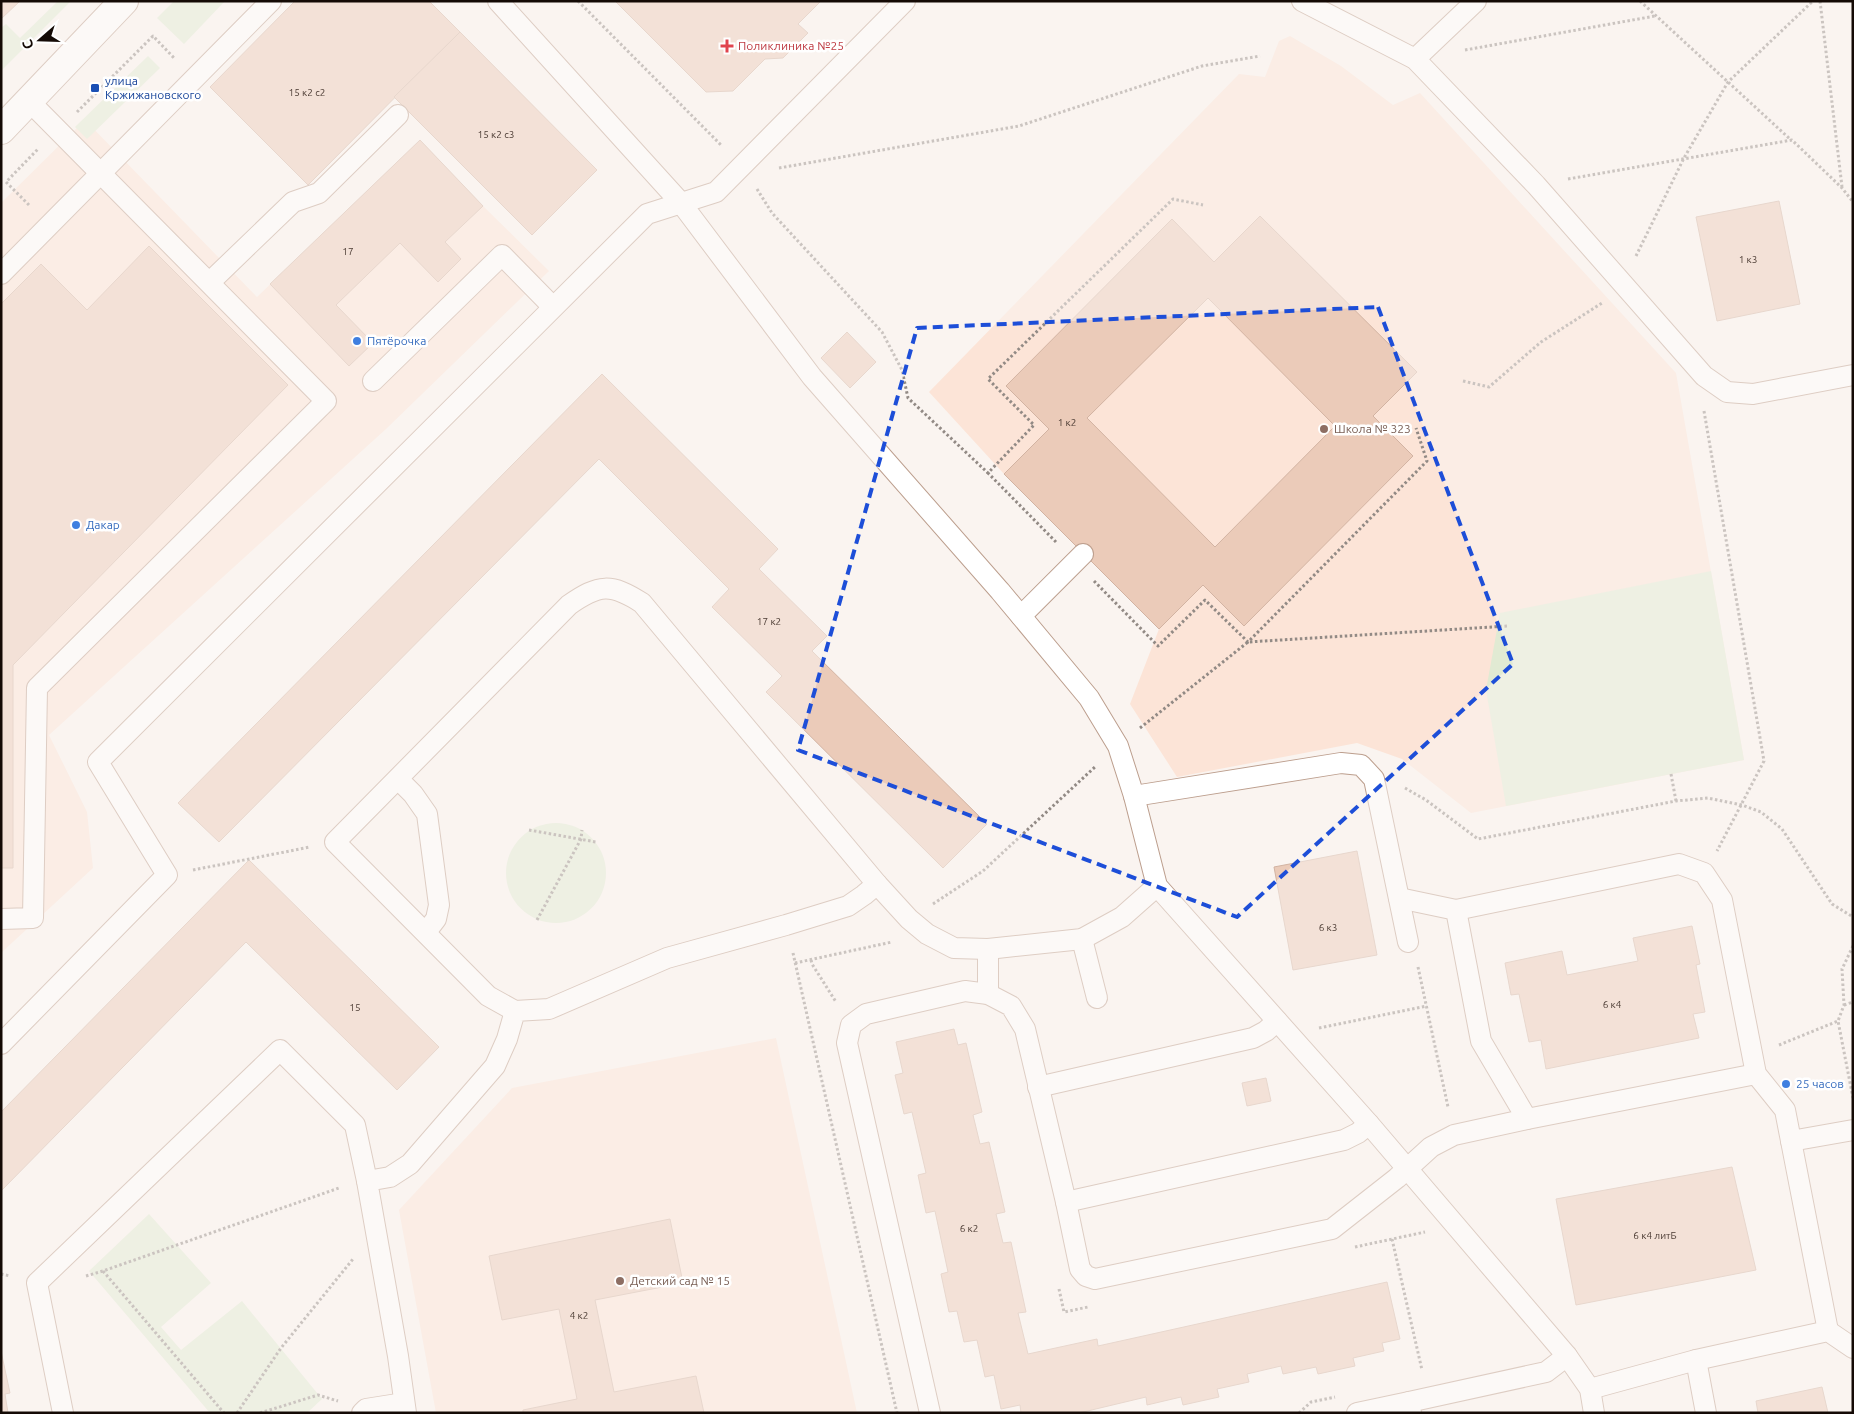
<svg xmlns="http://www.w3.org/2000/svg" width="1854" height="1414" font-family="Ubuntu,sans-serif">
	<style>
		.built { fill: #fce4d7 }
		.green { fill: #e1ead3 }
		.building { fill: #ebcbb9; stroke: #d2b3a2; fill-rule: evenodd }
		.lines { fill: none; stroke-linecap: round; stroke-linejoin: round }
		.lane-casing { stroke: #bc9e8d; stroke-width: 22 }
		.secondary-casing { stroke: #bc9e8d; stroke-width: 30 }
		.path { stroke: #928a85; stroke-width: 3; stroke-dasharray: 2.5 2.5; stroke-linecap: butt }
		.lane { stroke: #fff; stroke-width: 20 }
		.secondary { stroke: #fff; stroke-width: 28 }
		.marked { fill: none; stroke: #1d4ed8; stroke-width: 4; stroke-dasharray: 10 6; stroke-linejoin: round }
		.health-dot { fill: #e0444e; stroke: #fff; stroke-width: 2 }
		.transit-dot { fill: #1a4fb4; stroke: #fff; stroke-width: 2 }
		.shop-dot { fill: #3f7fe0; stroke: #fff; stroke-width: 2 }
		.education-dot { fill: #8d6e63; stroke: #fff; stroke-width: 2 }
		.labels { text-anchor: middle; stroke-width: 5; stroke-linejoin: round; paint-order: stroke }
		.number-label { font-size: 10px; fill: #4a3a32 }
		.health-label { font-size: 12px; fill: #be3a42; stroke: #fff; text-anchor: start }
		.transit-label { font-size: 12px; fill: #164399; stroke: #fff; text-anchor: start }
		.shop-label { font-size: 12px; fill: #366cbe; stroke: #fff; text-anchor: start }
		.education-label { font-size: 12px; fill: #785e54; stroke: #fff; text-anchor: start }
	</style>
	<rect width="100%" height="100%" fill="#faf4f0"/>
	<g class="built">
		<polygon points="1290,36 1341,66 1393,105 1420,93 1676,373 1744,760 1471,813 1402,759 1357,743 1177,777 1130,704 1159,629 1004,474 929,392 1239,74 1265,77 1279,41"/>
		<polygon points="85,120 257,297 420,140 483,206 549,271 386,429 49,735 87,812 93,868 1,953 1,203"/>
		<polygon points="776,1038 857,1413 436,1413 399,1210 512,1088"/>
	</g>
	<g class="green">
		<polygon points="58,1 71,1 1,71 1,28 6,24 20,38"/>
		<polygon points="174,1 225,1 184,44 157,18"/>
		<polygon points="148,56 160,68 87,139 75,127"/>
		<polygon points="1711,571 1744,760 1506,806 1486,690 1500,613"/>
		<circle cx="556" cy="873" r="50"/>
		<polygon points="149,1214 211,1283 161,1327 181,1350 242,1301 322,1399 307,1413 210,1413 89,1271"/>
	</g>
	<g class="building">
		<polygon points="1,1 20,1 1,19"/>
		<polygon points="295,1 429,1 460,32 308,185 210,87"/>
		<polygon points="615,1 821,1 798,24 808,33 783,58 765,59 733,91 706,92"/>
		<polygon points="460,32 597,170 532,235 394,97"/>
		<polygon points="420,140 483,206 445,242 461,259 438,282 400,243 336,305 373,343 349,366 270,284"/>
		<polygon points="1779,201 1800,304 1717,321 1696,217"/>
		<path d="M1260,216L1417,372L1373,416L1413,456L1244,626L1203,585L1159,629L1004,474L1049,429L1006,386L1172,219L1214,262ZM1208,298L1335,426L1215,547L1087,418Z"/>
		<polygon points="149,246 288,385 13,665 13,868 1,868 1,304 41,264 87,310"/>
		<polygon points="847,332 876,362 850,388 821,358"/>
		<polygon points="602,374 778,549 759,569 827,636 812,651 987,824 943,868 766,692 782,676 712,607 729,589 599,459 219,842 178,803"/>
		<polygon points="1357,851 1377,955 1293,970 1274,867"/>
		<polygon points="249,860 439,1047 397,1090 246,942 1,1191 1,1112"/>
		<polygon points="1692,926 1700,964 1696,965 1705,1012 1693,1014 1699,1038 1546,1069 1541,1040 1529,1042 1519,994 1511,995 1505,963 1562,951 1567,975 1638,961 1633,938"/>
		<polygon points="954,1029 958,1045 966,1043 982,1112 973,1115 980,1144 989,1142 1005,1212 996,1214 1003,1243 1011,1242 1026,1312 1018,1313 1028,1354 1097,1339 1098,1346 1387,1282 1400,1339 1382,1343 1384,1351 1353,1358 1355,1366 1318,1374 1316,1367 1283,1374 1281,1366 1247,1374 1249,1382 1217,1389 1219,1397 1183,1405 1181,1397 1147,1405 1146,1397 1079,1413 1021,1413 1020,1405 1001,1409 994,1375 985,1377 977,1340 964,1342 957,1311 949,1312 941,1274 948,1272 935,1211 926,1213 918,1175 926,1173 912,1112 904,1114 895,1075 903,1073 896,1042"/>
		<polygon points="1266,1078 1271,1101 1247,1106 1242,1083"/>
		<polygon points="1732,1167 1756,1270 1576,1305 1556,1199"/>
		<polygon points="670,1219 683,1283 595,1300 614,1392 696,1376 704,1413 523,1413 523,1410 577,1399 559,1309 502,1320 489,1256"/>
		<polygon points="1,1351 10,1393 5,1394 8,1413 1,1413"/>
		<polygon points="1822,1387 1828,1413 1758,1413 1756,1401"/>
	</g>
	<g class="lines">
		<g class="lane-casing">
			<g id="lane">
				<polyline points="498,1 681,203 812,377 1000,591 1089,698 1118,746 1134,796 1157,886 1369,1124 1567,1356 1590,1389 1594,1413"/>
				<polyline points="1302,1 1415,59 1536,185 1704,376 1727,392 1753,394 1853,375"/>
				<polyline points="1415,59 1476,1"/>
				<polyline points="1,274 271,1"/>
				<polyline points="210,282 293,202 319,193 398,115"/>
				<polyline points="373,381 502,255 553,307"/>
				<polyline points="1021,616 1083,554"/>
				<polyline points="398,779 413,794 427,814 439,905 436,919 426,932"/>
				<polyline points="1134,796 1341,763 1361,765 1374,779 1408,942"/>
				<polyline points="1399,898 1456,910 1481,1041 1527,1119"/>
				<polyline points="1456,910 1679,864 1704,873 1722,900 1756,1074 1785,1110 1828,1331"/>
				<polyline points="1,919 33,918 37,688 326,401 29,101"/>
				<polyline points="1082,939 1097,998"/>
				<polyline points="988,949 988,994"/>
				<path d="M515,1011L488,996L335,842L569,605C599,584 611,583 642,603L877,884"/>
				<polyline points="1,1044 167,875 98,762 647,214 716,192 905,1"/>
				<polyline points="1038,1087 1253,1038 1266,1031 1277,1021"/>
				<polyline points="1791,1141 1853,1130"/>
				<polyline points="1066,1202 1344,1140 1358,1133 1369,1124"/>
				<polyline points="1696,1360 1706,1413"/>
				<polyline points="1590,1389 1696,1360 1828,1331 1853,1348"/>
				<polyline points="63,1413 37,1283 280,1050 355,1125 367,1181"/>
				<polyline points="362,1413 366,1409 404,1403"/>
				<polyline points="406,1413 398,1356 367,1181 390,1177 410,1164 495,1066 507,1039 515,1011 549,1009 667,958 786,925 848,906 864,895 877,884 909,919 927,934 954,948 988,949 1082,939 1122,917 1157,886"/>
				<polyline points="930,1413 847,1043 851,1025 866,1014 965,991 988,994 1011,1006 1025,1029 1066,1202 1080,1269 1086,1276 1095,1279 1332,1229 1397,1178 1431,1147 1454,1135 1527,1119 1756,1074"/>
				<polyline points="1357,1413 1409,1402"/>
				<polyline points="1411,1413 1409,1402 1546,1372 1567,1356"/>
			</g>
		</g>
		<g class="secondary-casing">
			<polyline id="secondary" points="1,130 124,1"/>
		</g>
		<g class="path">
			<polyline points="578,1 722,146"/>
			<polyline points="1640,1 1791,140"/>
			<polyline points="1820,1 1842,187"/>
			<polyline points="1465,50 1655,16"/>
			<polyline points="77,112 153,36 175,59"/>
			<polyline points="779,168 1019,126 1202,66 1260,56"/>
			<polyline points="1568,179 1792,140 1842,188 1853,202"/>
			<polyline points="757,189 772,213 882,332 902,370 908,398 988,473"/>
			<polyline points="29,205 6,182 38,149"/>
			<polyline points="1636,256 1684,158 1728,82 1813,1"/>
			<polyline points="1463,381 1489,387 1541,342 1602,303"/>
			<polyline points="1704,411 1764,761 1717,851"/>
			<polyline points="1056,542 988,473 1034,425 988,379 1173,199 1203,205"/>
			<polyline points="1094,581 1158,646 1205,600 1248,642 1427,461 1416,428"/>
			<polyline points="1140,728 1248,642 1508,626"/>
			<polyline points="1671,774 1676,801"/>
			<polyline points="1405,788 1426,800 1478,839 1676,801 1708,798 1742,805 1761,812 1782,829 1832,904 1853,917"/>
			<polyline points="529,830 596,842"/>
			<polyline points="193,870 310,847"/>
			<polyline points="933,904 983,871 1096,766"/>
			<polyline points="537,920 581,839 582,830"/>
			<polyline points="1853,946 1842,969 1844,1005 1838,1021 1853,1098"/>
			<polyline points="793,953 897,1413"/>
			<polyline points="811,960 812,964 836,1002"/>
			<polyline points="795,963 892,942"/>
			<polyline points="1418,967 1448,1107"/>
			<polyline points="1844,1005 1853,1002"/>
			<polyline points="1319,1028 1427,1006"/>
			<polyline points="1779,1045 1838,1021"/>
			<polyline points="1392,1239 1422,1370"/>
			<polyline points="1355,1247 1425,1232"/>
			<polyline points="103,1271 224,1413"/>
			<polyline points="1,1274 10,1276"/>
			<polyline points="86,1276 103,1271 339,1188"/>
			<polyline points="1059,1289 1064,1312 1088,1307"/>
			<polyline points="237,1413 281,1348 353,1259"/>
			<polyline points="260,1413 318,1395 338,1401"/>
			<polyline points="1299,1413 1311,1402 1335,1397"/>
		</g>
		<use href="#lane" class="lane"/>
		<use href="#secondary" class="secondary"/>
	</g>
	<path d="M0 0H1854V1414H0ZM1378,307L1513,664L1237,917L798,750L917,328Z" fill="#faf4f0" fill-opacity=".55" fill-rule="evenodd"/>
	<path class="marked" d="M1378,307L1513,664L1237,917L798,750L917,328Z"/>
	<path class="health-dot" d="M724.5 38.5h5v5h5v5h-5v5h-5v-5h-5v-5h5z"/>
	<rect class="transit-dot" x="90" y="83" width="10" height="10" rx="2.5"/>
	<g class="shop-dot">
		<circle cx="357" cy="341" r="5"/>
		<circle cx="76" cy="525" r="5"/>
		<circle cx="1786" cy="1084" r="5"/>
	</g>
	<g class="education-dot">
		<circle cx="1324" cy="429" r="5"/>
		<circle cx="620" cy="1281" r="5"/>
	</g>
	<g class="labels">
		<g class="number-label">
			<text x="307" y="96">15 к2 с2</text>
			<text x="496" y="138">15 к2 с3</text>
			<text x="348" y="255">17</text>
			<text x="1748" y="263">1 к3</text>
			<text x="1067" y="426">1 к2</text>
			<text x="769" y="625">17 к2</text>
			<text x="1328" y="931">6 к3</text>
			<text x="1612" y="1008">6 к4</text>
			<text x="355" y="1011">15</text>
			<text x="969" y="1232">6 к2</text>
			<text x="1655" y="1239">6 к4 литБ</text>
			<text x="579" y="1319">4 к2</text>
		</g>
		<g class="health-label">
			<text x="738" y="50">Поликлиника №25</text>
		</g>
		<g class="transit-label">
			<text x="105" y="85">улица<tspan x="105" dy="14">Кржижановского</tspan></text>
		</g>
		<g class="shop-label">
			<text x="367" y="345">Пятёрочка</text>
			<text x="86" y="529">Дакар</text>
			<text x="1796" y="1088">25 часов</text>
		</g>
		<g class="education-label">
			<text x="1334" y="433">Школа № 323</text>
			<text x="630" y="1285">Детский сад № 15</text>
		</g>
	</g>
	<rect width="1854" height="1414" fill="none" stroke="#140a05" stroke-width="5"/>
	<g transform="translate(40 40) rotate(250)" stroke="#ffffff" stroke-width="4" paint-order="stroke">
	<path d="M0-4L9 19L0 12L-9 19Z" fill="#140a05"/>
	<text y="-8" font-size="14" font-weight="bold" text-anchor="middle" fill="#140a05">С</text>
	</g>
</svg>
